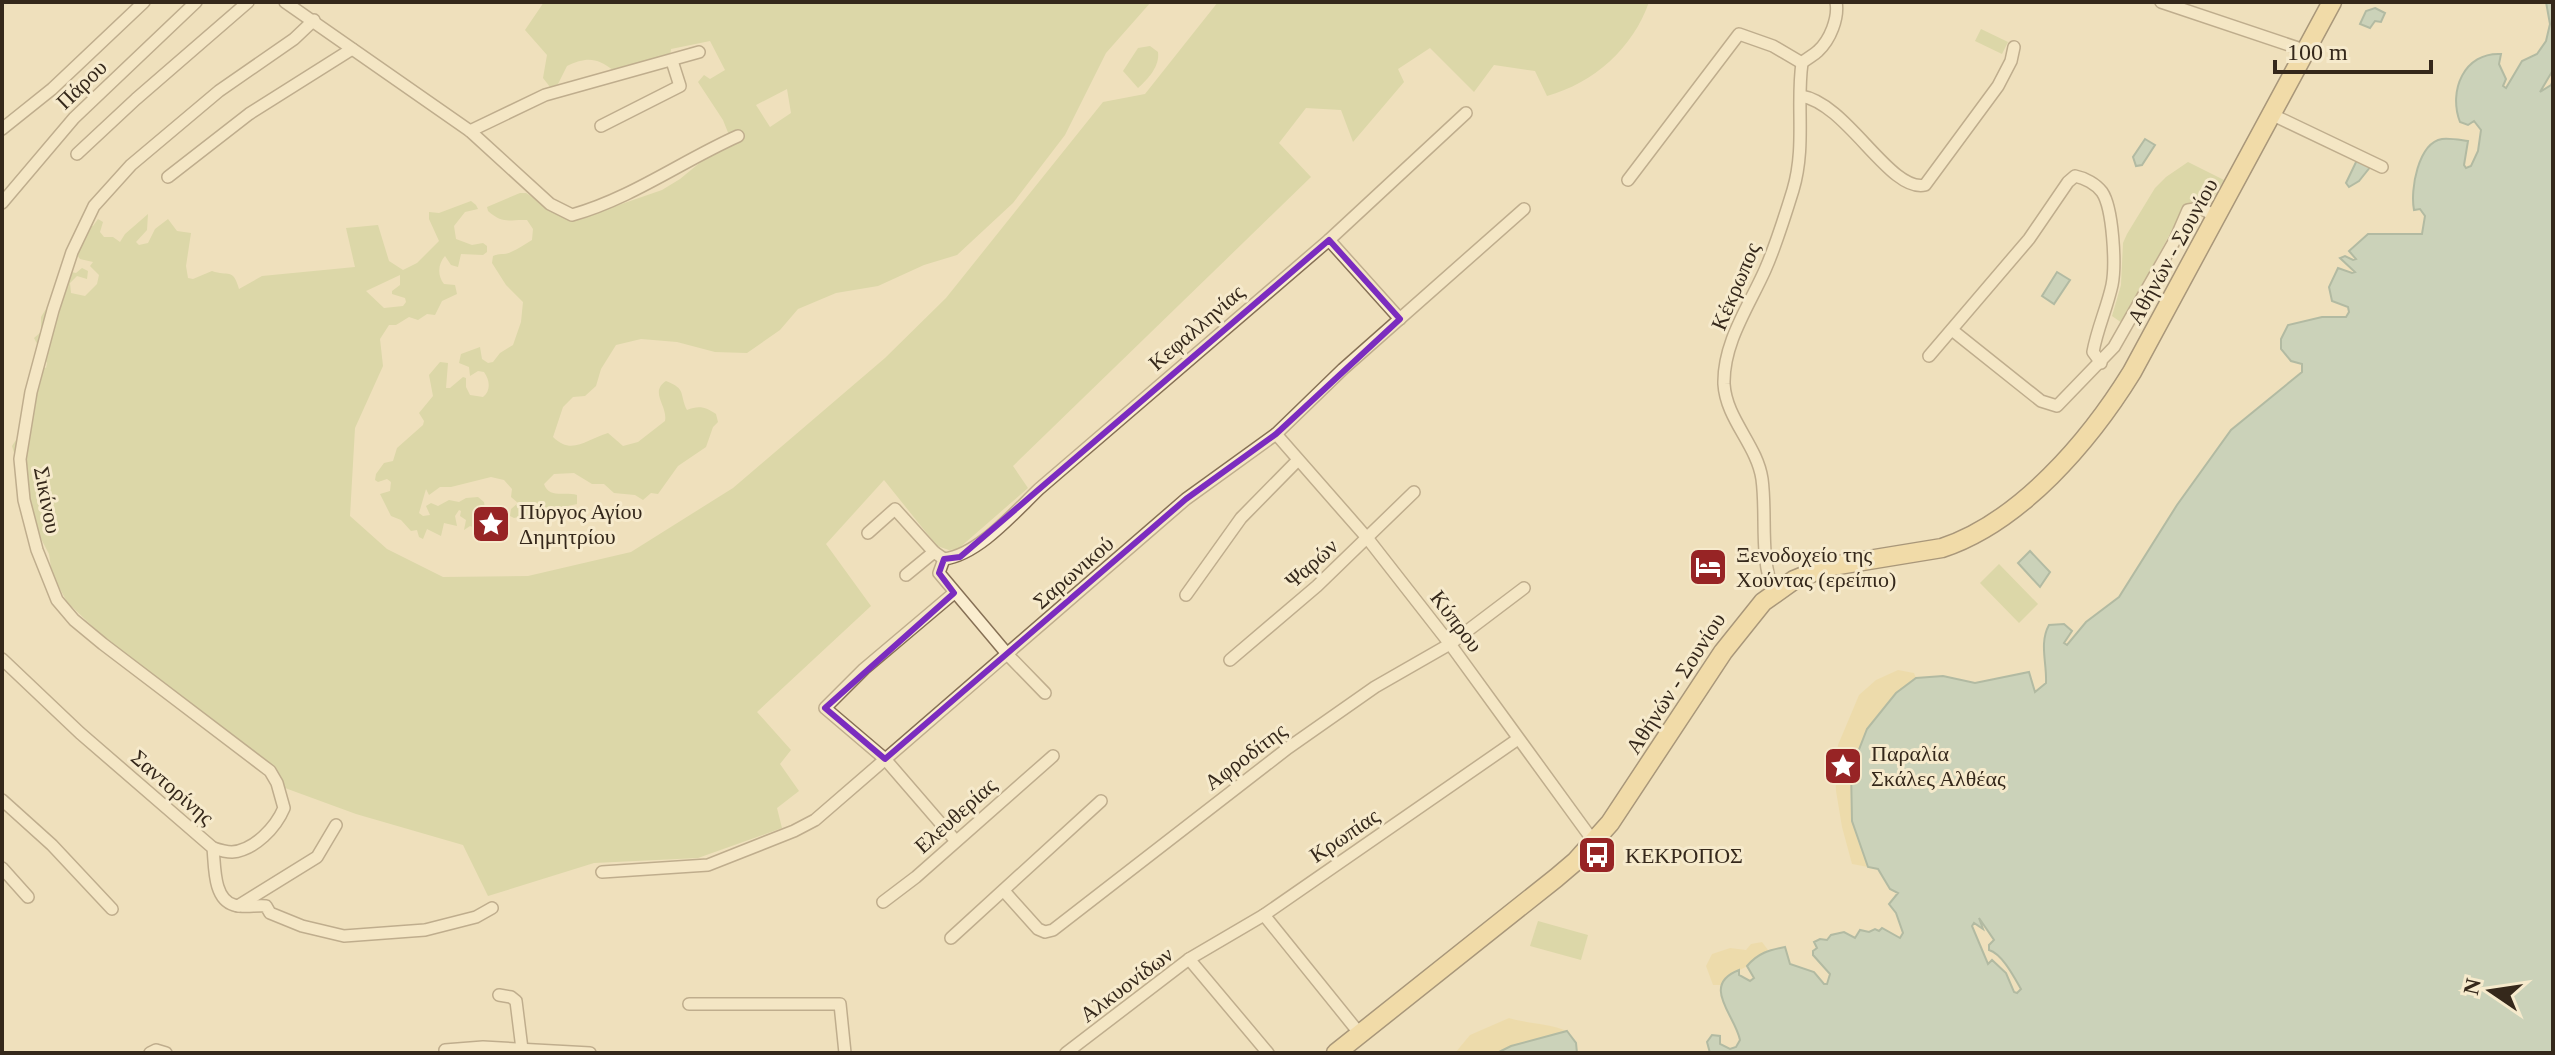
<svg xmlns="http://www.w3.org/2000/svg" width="2555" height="1055" font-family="'Times New Roman',serif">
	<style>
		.green { fill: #c5cc90; fill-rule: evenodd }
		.sand { fill: #ecd698 }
		.water { fill: #a0c0b6; stroke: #688d84; stroke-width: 2; fill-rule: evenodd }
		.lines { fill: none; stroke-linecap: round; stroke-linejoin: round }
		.street-casing { stroke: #867055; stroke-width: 14 }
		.primary-casing { stroke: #543e2a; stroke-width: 21 }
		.street { stroke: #faedcf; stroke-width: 11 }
		.primary { stroke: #f4d691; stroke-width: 18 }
		.marked { fill: none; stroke: #7b2cbf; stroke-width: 6; stroke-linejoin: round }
		.labels { text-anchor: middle; stroke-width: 6; stroke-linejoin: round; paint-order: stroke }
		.street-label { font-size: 22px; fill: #35281b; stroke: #f6eacc }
		.poi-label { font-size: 22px; fill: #35281b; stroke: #f6eacc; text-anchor: start }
	</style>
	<rect width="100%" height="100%" fill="#efe0bc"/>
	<g class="green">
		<path d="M544,2H1151L1106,53L1065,135L1013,203L957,255L924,265L878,286L836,293L798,309L780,330L747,353L715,352L677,342L641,339L616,345L601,369L596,386L585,396L573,397L563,407L553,437C572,456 587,439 608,433L623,446L638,442L665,421C668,406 649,392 666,381C687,389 679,394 687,410C699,405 706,407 716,414L718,422L713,427L706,447L678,466L658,494L651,493L643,500L635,495L614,493L604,484H592L574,473L554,474L544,484C549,499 564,491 577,495V504L514,518L510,516L511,509L518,503L511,497L512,489L504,480L491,477L451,487H440L429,495L426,489L419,513L423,516L430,515L426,506L431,503L438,506L449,500L459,502L466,498L478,497L484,502C486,512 481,520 475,528L470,526L464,530L466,520L460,516L461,511L459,510L455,516L457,526L444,523L441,536L427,529L423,539L419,537L417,530L411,531L401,520L391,516L380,494L390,491L391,482L387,479L378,482L375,480L376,474L384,463L393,461L397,448L423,425L424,421L419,413L433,396L429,375L440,362L448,363L446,388H450L463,377L466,378V387L470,395L483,397C491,391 490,380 484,372L478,371L470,376L469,367L459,363L461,354L480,347L482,359L488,363L493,362L500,353L513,345L521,322L523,302L506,285L492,263L493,256C500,253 505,255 511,252C518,249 525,244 532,240L533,229L527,220C509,219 504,225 488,211L487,207L520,193H526L562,216L578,219L662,190L680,179L708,156L733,145L723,120L698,82L704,75L710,79L725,70L710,41L671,49L670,57L614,71C597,57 586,57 567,66L558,84L550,87L543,78L547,55L525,30ZM787,89L791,113L770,127L756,105Z"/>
		<path d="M1218,2H1649C1633,48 1594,83 1547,96L1535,71L1494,65L1474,92L1430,48L1398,69L1404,82L1353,142L1341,110L1306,108L1279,143L1311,177L1013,466L1028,488L958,549L949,550L937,546L884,480L826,544L871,606L757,712L791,750L780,764L799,791L777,808L782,828L698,858L594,863L488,896L463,845L356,814L285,788L273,770L111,644L67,602L52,574L49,554L38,533L12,446L20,434V422L32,419L33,415H29L38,391L34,388L42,366L46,368L47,363L34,338L41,332V317L49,304L56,302L71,272L76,273L82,268L88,271L87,279L77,276L70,283L71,293L85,296L97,284L99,275L90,266L93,262L80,259L74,251L85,241L86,226H93L98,219L103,222L100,232L104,237H113L120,242L125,234L148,214L147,230L136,242L139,245L148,243L155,229L168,219L177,231L191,233L186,266L188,278L193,279L212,271C228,277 233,267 239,289L262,276L355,267L346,228L378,225L389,261L403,270L417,263L439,241L429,219V212L439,213L471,201L476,205L478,209L465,212L454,226L456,239L472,245L483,243L487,246V252L483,255L461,254L458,267L451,265L445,256C438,264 437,275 444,284L455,285L457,294L442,301L435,315L427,314L418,320L409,317L396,325H389L380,339L383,366L355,428L350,516L387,549L443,577L528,576L631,552L733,488L885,358L946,298L1103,102L1145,94ZM400,275V285L392,291V294L405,298L406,302L403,306L384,308L366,291Z"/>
		<polygon points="1981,29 2008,42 2002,54 1975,41"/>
		<path d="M1150,46L1158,52C1160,66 1148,79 1138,88L1123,71L1138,48Z"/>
		<polygon points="2188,162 2224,180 2210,203 2203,199 2186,204 2122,323 2112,316 2121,285 2123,243 2127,234 2155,188 2166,177"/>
		<polygon points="1999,564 2038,604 2019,623 1980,583"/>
		<polygon points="1538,921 1588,935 1581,960 1530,946"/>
	</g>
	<g class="sand">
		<path d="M1898,670L1914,673L1916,678C1867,714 1844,758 1852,819C1854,835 1863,852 1868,867L1852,864L1842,827L1836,791L1835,762L1838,745L1859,695L1876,680Z"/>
		<path d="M1762,942L1768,950C1759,955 1754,961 1747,966C1735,974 1728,972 1721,985H1713L1706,966L1712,954L1730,948L1746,950L1751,944Z"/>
		<path d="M1509,1018C1529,1024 1547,1023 1567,1031L1511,1046L1497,1053H1455L1470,1035Z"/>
	</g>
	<g class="water">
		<path d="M2546,2H2553V70L2540,92L2551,85L2553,80V1053H1710L1707,1042L1712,1035L1720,1036V1044L1730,1049L1736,1047L1740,1040C1735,1015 1700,985 1739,970V975L1750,981L1754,978L1747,966C1758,953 1769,950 1785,947L1790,964L1814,972L1824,984H1827L1830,974L1813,955V951L1817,948L1814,942L1820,939L1827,940L1831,935L1844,932L1855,938L1860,930L1869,932L1875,929L1879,931L1882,928L1900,938L1903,933L1896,913L1889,904L1898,893L1890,889L1878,869L1868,867L1852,821L1851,770L1867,729L1896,693L1916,678L1943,676L1975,683L2029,672L2035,692L2046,683C2047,663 2039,643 2049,625L2064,624L2072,631L2064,643L2067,645L2086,622L2119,597L2177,505L2231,430L2302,372V364L2291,361L2281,349V339L2288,325L2322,317H2346L2349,312L2348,307L2332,301L2329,287L2338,268L2352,273L2355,272L2340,258L2345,256L2353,260L2356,259L2349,251L2368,234H2422L2425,216L2420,209L2414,210C2410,190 2418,143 2442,139C2450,138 2460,140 2468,141L2464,165L2466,168L2471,166L2478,151L2481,130L2474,121L2468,125L2460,122C2448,91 2464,52 2501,54L2499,64L2506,79L2503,86L2506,88L2522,61L2537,54L2546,41L2550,24ZM1979,918L1994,940L1989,945V950C2002,954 2013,975 2021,989L2017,993L2014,992L2006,973L1992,960L1988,964L1972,926L1974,923L1983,929Z"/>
		<polygon points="2375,8 2385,13 2381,22 2375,21 2370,28 2360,24 2366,11"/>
		<polygon points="2145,139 2155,145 2142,165 2136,166 2133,157"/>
		<polygon points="2357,160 2371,166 2359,181 2349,187 2346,183"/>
		<polygon points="2057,272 2070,280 2054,304 2042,296"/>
		<polygon points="2030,551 2050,572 2040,587 2018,563"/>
		<polygon points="1567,1031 1576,1043 1577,1053 1497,1053 1511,1046"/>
	</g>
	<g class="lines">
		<g class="street-casing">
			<g id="street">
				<path d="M285,2L470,131L550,204L572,215C632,198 682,161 738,136"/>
				<polyline points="2161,2 2307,51"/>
				<path d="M1801,96C1847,103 1890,193 1925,185L1998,86L2011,61L2014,47"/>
				<polyline points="2273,115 2382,167"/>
				<polyline points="601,126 680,86 672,61"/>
				<polyline points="2,129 52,89 144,2"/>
				<polyline points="470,131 545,95 699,52"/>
				<polyline points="77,154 136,99 248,2"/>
				<polyline points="168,177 249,114 352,49"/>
				<polyline points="1628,180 1739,34 1773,46 1802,63"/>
				<polyline points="2,203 74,118 196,2"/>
				<polyline points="1329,240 1400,319"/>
				<polyline points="1952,330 2041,401 2057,406 2114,347 2175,240 2188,210 2201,208 2218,218"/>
				<path d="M1929,356L2029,239L2068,182L2075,176C2085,178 2096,184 2102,192C2113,208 2116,265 2112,285C2107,308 2097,329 2093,352L2101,363"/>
				<polyline points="1276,434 1368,539 1450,644 1594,842"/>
				<polyline points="868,533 895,509 934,552 944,559"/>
				<path d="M944,559C978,555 1014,513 1039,489L1329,240L1466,113"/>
				<polyline points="944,559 939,573 1008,655 1045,693"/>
				<polyline points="906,575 934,552"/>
				<path d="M1774,592C1759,558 1767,516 1762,479C1757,445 1726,419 1724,384C1723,343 1749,306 1765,270C1776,245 1785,216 1793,190C1806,146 1796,105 1802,63C1807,58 1813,56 1818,51C1830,40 1839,18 1836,2"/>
				<polyline points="954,593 864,669 825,708 885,759 955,840"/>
				<polyline points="1186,595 1241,518 1298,460"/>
				<path d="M2,659L80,733L213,848C215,866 213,899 234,905C244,908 256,905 266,906L270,913L302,926L344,936L425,930L476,917L492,908"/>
				<polyline points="1230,660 1317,586 1414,492"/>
				<polyline points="2,800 52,845 112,909"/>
				<path d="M213,848C219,850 226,852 232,852C255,850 276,827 284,808L277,783L270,771L103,644L74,620L57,600L37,550L24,500L20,459L31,392L53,310L72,252L94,206L131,165L219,91L294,39L314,20"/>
				<polyline points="2,868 28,897"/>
				<polyline points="602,872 708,865 794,831 815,820 1186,499 1276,434 1343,369 1524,209"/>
				<polyline points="1004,891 1038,929 1045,932 1053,930 1288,748 1375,687 1450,644 1524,588"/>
				<polyline points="883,902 916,877 1053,756"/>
				<polyline points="238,906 317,857 336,825"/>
				<polyline points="1264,915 1360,1034"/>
				<polyline points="951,938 1101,801"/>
				<polyline points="1189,959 1268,1053"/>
				<polyline points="499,995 511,997 516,1001 522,1049"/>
				<polyline points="689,1004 840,1004 845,1053"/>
				<polyline points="445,1050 483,1047 590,1053"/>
				<polyline points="150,1053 156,1050 166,1053"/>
				<polyline points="1066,1053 1189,959 1264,915 1518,739"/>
			</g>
		</g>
		<g class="primary-casing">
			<path id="primary" d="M1336,1053L1556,878L1576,861L1610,823L1723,652L1763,602L1794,580L1826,567L1942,548C2021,522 2090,440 2132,372L2332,2"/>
		</g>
		<use href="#street" class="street"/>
		<use href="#primary" class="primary"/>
	</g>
	<path d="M0 0H2555V1055H0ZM1329,240L1400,319L1276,434L1186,499L885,759L825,708L954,593L939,573L944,559L960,557Z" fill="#efe0bc" fill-opacity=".55" fill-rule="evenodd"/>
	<path class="marked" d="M1329,240L1400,319L1276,434L1186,499L885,759L825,708L954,593L939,573L944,559L960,557Z"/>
	<defs>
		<g id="sight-square" transform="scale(2)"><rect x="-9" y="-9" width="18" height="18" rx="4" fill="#972425" stroke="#f6eacc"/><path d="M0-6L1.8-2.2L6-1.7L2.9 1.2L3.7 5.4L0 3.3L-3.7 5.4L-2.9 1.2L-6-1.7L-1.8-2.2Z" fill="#fff"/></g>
		<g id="hotel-square" transform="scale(2)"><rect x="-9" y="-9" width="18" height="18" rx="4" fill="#972425" stroke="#f6eacc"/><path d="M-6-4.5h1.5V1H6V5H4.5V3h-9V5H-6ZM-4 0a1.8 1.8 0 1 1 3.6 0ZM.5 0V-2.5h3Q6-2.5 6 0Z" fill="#fff"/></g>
		<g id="bus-square" transform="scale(2)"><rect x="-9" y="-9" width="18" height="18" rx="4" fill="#972425" stroke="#f6eacc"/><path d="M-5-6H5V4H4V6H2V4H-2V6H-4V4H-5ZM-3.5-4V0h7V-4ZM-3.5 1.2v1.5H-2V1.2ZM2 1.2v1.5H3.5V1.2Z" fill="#fff"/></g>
	</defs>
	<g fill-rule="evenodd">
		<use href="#sight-square" x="491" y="524"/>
		<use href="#hotel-square" x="1708" y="567"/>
		<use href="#sight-square" x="1843" y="766"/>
		<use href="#bus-square" x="1597" y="855"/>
	</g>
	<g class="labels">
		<g class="street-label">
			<text transform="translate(81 84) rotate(-44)" y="8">Πάρου</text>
			<text transform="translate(2172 251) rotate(-61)" y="8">Αθήνών - Σουνίου</text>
			<text transform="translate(1735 286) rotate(-67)" y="8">Κέκρωπος</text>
			<text transform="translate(1196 327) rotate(-41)" y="8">Κεφαλληνίας</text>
			<text transform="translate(48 500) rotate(79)" y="8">Σικίνου</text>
			<text transform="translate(1311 563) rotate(-42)" y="8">Ψαρών</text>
			<text transform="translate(1073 572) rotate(-41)" y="8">Σαρωνικού</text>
			<text transform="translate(1457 621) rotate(53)" y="8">Κύπρου</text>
			<text transform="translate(1675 683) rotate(-57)" y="8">Αθήνών - Σουνίου</text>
			<text transform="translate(1245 756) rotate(-37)" y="8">Αφροδίτης</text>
			<text transform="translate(173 787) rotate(41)" y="8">Σαντορίνης</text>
			<text transform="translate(955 815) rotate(-42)" y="8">Ελευθερίας</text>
			<text transform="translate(1344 835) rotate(-34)" y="8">Κρωπίας</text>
			<text transform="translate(1126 984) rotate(-37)" y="8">Αλκυονίδων</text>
		</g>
		<g class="poi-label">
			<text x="519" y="519">Πύργος Αγίου<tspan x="519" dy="25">Δημητρίου</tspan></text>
			<text x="1736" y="562">Ξενοδοχείο της<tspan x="1736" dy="25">Χούντας (ερείπιο)</tspan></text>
			<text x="1871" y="761">Παραλία<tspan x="1871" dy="25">Σκάλες Αλθέας</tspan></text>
			<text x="1625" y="863">ΚΕΚΡΟΠΟΣ</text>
		</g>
	</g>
	<rect width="2555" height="1055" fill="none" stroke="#35281b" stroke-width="8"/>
	<g transform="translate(2491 991) rotate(283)" stroke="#f6eacc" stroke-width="6" paint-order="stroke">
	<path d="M0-6L14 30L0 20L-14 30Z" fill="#35281b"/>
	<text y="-12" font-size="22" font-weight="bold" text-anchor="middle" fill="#35281b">N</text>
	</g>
	<path d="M2275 60v12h156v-12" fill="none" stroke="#35281b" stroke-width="4"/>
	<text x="2287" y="60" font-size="24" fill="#35281b" stroke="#f6eacc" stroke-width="6" paint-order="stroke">100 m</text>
</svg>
